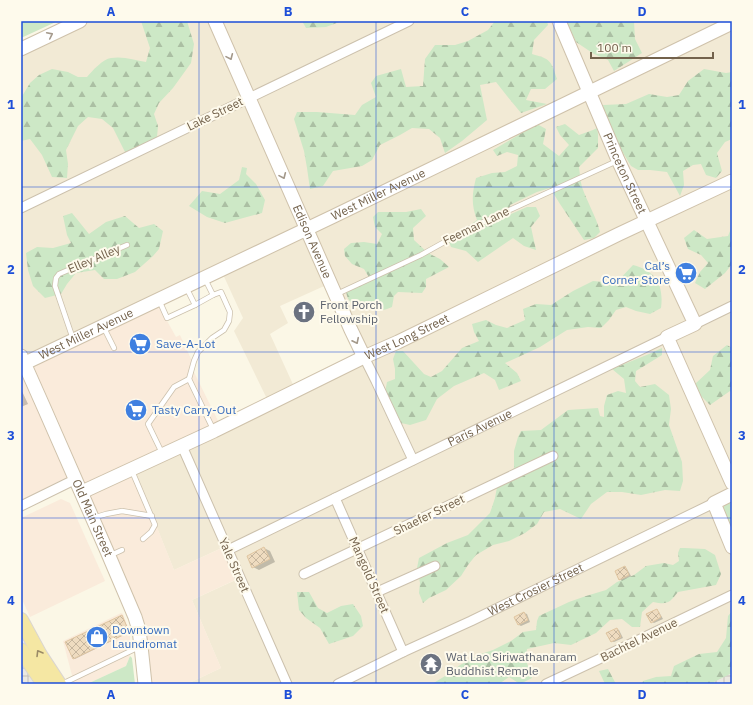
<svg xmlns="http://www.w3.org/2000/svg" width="753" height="705" font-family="'IBM Plex Sans',sans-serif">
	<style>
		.residential { fill: #f2ead5; fill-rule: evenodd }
		.commercial { fill: #faebdb }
		.industrial { fill: url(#industrial-grid) }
		.green { fill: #cde8c6 }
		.forest { fill: url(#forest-firs) }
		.shadow { fill: #0003 }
		.building { fill: url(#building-cross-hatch); stroke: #e0c6a1 }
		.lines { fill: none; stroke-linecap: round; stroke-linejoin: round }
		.lane-casing { stroke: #ccc1ad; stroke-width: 6 }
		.street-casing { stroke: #ccc1ad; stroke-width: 11 }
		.secondary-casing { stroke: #cfc2ab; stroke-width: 15 }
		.primary-casing { stroke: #dbd6d0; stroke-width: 16 }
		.lane { stroke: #fff; stroke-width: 4.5 }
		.street { stroke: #fff; stroke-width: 9 }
		.secondary { stroke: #fff; stroke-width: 13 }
		.primary { stroke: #f5e7a3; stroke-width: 14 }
		.oneway { stroke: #a4998b }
		.oneway2 { stroke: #9a8a66 }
		.grid { fill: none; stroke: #1d4ed8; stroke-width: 1; stroke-opacity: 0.55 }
		.labels { text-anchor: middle; stroke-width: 4; stroke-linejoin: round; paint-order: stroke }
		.street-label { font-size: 12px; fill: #73624c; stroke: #fefaec }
		.shop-label { font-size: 12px; fill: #366cbe; stroke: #fefaec; text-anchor: start }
		.worship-label { font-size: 12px; fill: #5b616d; stroke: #fefaec; text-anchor: start }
		.neatline { fill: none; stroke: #1d4ed8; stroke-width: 1.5 }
		.grid-label { font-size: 13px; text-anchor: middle; font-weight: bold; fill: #1d4ed8 }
	</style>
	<defs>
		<pattern id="industrial-grid" width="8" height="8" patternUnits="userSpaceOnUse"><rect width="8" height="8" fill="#ebe8e0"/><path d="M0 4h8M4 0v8" fill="none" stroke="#c3bfb8"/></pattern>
		<pattern id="forest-firs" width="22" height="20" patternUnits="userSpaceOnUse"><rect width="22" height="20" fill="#cde8c6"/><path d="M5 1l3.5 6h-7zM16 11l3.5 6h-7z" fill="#abbfa3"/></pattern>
		<pattern id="building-cross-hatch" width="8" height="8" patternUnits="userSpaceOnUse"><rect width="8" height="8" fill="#efdcc0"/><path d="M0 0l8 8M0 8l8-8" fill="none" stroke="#c6b69e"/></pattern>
	</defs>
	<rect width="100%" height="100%" fill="#fbf7e6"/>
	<path class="residential" d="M80,21H732V658L693,684H187L221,668L192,600L240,578L226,546L174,570L133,468L269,403L234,331L243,318L221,270L24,363L21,356V49ZM331,284L364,357L296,391L270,334L288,323L280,306L322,287Z"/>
	<g class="commercial">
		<polygon points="156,301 176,337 180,335 192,361 190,364 221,427 82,492 24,363"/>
		<polygon points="21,368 74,478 21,503"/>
		<polygon points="135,472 174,570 222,548 235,580 192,600 221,668 187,684 148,684 140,626 85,494"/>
		<polygon points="61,499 70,503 105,581 30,617 21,597 21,518"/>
		<polygon points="121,613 123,614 130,632 130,656 126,666 87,684 74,683 63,641"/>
	</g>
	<g class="industrial">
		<polygon points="21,654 38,681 34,684 21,684"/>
		<polygon points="732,658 732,684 693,684"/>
	</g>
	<g class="green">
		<polygon points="21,21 58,21 21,38"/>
		<polygon points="732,498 732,531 723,512 725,502"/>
		<polygon points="130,656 132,658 135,684 87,684 126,666"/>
	</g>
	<g class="forest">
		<path d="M141,21H187L194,44L191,63L173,88L159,103L154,114L158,126L157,137L142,146L125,152L113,128L102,119L88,117L78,126L66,150L68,164L67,178L52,177L42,155L30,139L21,141V98L30,83L39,75L52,69L68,72L78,77H87C92,71 103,59 111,58C123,56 135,60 146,62L150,48Z"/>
		<polygon points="302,21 342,21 326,27 306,28"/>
		<path d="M495,21H547L548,25L534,40L532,54C550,59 551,60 557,79L545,89H531L526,100L547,104L521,113L507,96L496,82L480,85L487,120L462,141L445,153L440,138L429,129L412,128L400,135L380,145L372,160L362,166L333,171L323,186L310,189L307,168L304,151L294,119L297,112H317L355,115L362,105L376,97L371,83L376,76L401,69L406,87L423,86L425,59L435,45H455L468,41L488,30Z"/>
		<polygon points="566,21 634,21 635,39 642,53 614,71 608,60 594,54 576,42"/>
		<polygon points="704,69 726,73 732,72 732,139 725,142 717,153 722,171 716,178 706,175 701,164 693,165 683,171 684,185 680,196 667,172 650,170 638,170 631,166 613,136 605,115 603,105 626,104 649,94 667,97 679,95 688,81"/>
		<path d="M537,124L546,129L543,144L559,156L569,145L560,135L556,127L565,124L579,135L593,130L597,128L598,134V148L579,167C580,174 580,180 582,187C587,202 596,216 600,232L594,238L584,240L560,204L550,188L537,192L510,205L511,214L527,207H536L540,216L531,227L536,250L524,246L513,238L478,262L466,251L451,247L447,237L467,227L477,220C471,204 472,194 476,178L492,173L505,172L517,166L518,155L507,152L497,156L493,150Z"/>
		<polygon points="242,167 247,168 246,174 256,184 265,200 262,213 225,223 207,217 189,206 202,191 220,194 239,180"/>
		<path d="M421,209L426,216L413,228L414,240L428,253L440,259L449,267L426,279V287L422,293L398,292L394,296L392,307C389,308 385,310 382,310C378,310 374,307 370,307C358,306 347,306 346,290L370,279L364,269L352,264L345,256L344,249L351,243L364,242L377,244L382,234L375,227L373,217L378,212H406Z"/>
		<polygon points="72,213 89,234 106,222 125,216 139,228 154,224 163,231 159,249 153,256 135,272 117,279 104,279 95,270 76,273 67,284 61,294 45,298 33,286 28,270 26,253 37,247 53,248 71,243 67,235 63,216"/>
		<polygon points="732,226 732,264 725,273 705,289 695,283 700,272 708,263 701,255 688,249 684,238 694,230 707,239 728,236"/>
		<path d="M633,265C656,271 664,285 661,308L650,314L636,311L626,307L616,310L609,320L601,328L588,327L567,330L540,347L505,363L517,373L521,381L499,390L495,380L484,373L454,386L437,399L426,420L410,425L401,423L385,392L387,382L395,379V369L393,359L396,351H403L424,374L431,377L442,371L462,348L479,341L474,332L472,324L486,320L496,325L507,328L525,320L523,309L536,304L551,305L573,291L593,281L616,283Z"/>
		<polygon points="727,345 732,348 732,393 730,391 710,405 700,395 695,384 710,370 713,356"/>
		<polygon points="662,348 662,355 636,371 635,381 640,387 655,384 669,395 671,409 669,425 682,462 683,481 680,491 665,490 641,495 622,492 607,492 591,504 581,519 560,509 544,512 537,524 525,533 509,541 493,545 476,555 468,565 461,576 446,590 429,598 423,603 419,593 420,583 417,568 419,558 447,543 468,535 490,513 495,498 497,487 514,468 514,451 518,437 521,431 541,430 568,410 598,408 600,416 604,417 604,406 607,395 618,391 626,393 624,379 612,369 649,354"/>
		<path d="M680,548H685L705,549L715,555L721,574L716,585L678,592C669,603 668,605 653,602L642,612L640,627H632L622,619L610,620L596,633L571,645L554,643L527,649L526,660L532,678L520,684L509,677L499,684H481V683L432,684L450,673L460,665L481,654L493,650L511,641L523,632L536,630L537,621L539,616L569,602L586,596L606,590L617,582L634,575L646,566L664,563L673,565L679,561L678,553Z"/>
		<polygon points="297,592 309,592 318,608 327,613 341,606 353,604 361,616 363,626 353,636 329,644 320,628 306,618 299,610"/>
		<polygon points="732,611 732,673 714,682 713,684 642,684 643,681 656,677 671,676 674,666 699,654 717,652 726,638 728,616"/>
		<polygon points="608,669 616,684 605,684 599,671"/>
	</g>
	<g class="shadow">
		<polygon points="21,389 28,404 21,407"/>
		<polygon points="264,548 270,551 275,562 259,570 253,567"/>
		<polygon points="625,567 627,569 631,576 622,581 620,579"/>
		<polygon points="657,610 659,612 663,619 654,623 652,622"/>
		<polygon points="524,613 527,614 530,622 521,626 519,625"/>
		<polygon points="122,616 130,632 75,659 74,659 66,643"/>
		<polygon points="617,629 619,630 623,638 614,642 611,641"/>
	</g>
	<g class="building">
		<polygon points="264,547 270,559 252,568 247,556"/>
		<polygon points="625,566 629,575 619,580 615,571"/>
		<polygon points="657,609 661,617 651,623 646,614"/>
		<polygon points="524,612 528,620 518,625 514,617"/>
		<polygon points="122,615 129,632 73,659 65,642"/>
		<polygon points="617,628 621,637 611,642 606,633"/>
	</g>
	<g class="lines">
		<g class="lane-casing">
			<g id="lane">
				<polyline points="205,279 213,295 221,292 230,312 229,321 224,330 212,338 198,352 194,361 189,379 213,429"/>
				<polyline points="186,287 195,305 213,295"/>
				<polyline points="337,294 421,255 466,230 617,161"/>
				<polyline points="159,300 167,318 195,305"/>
				<polyline points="104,328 114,348"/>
				<polyline points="73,339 55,286 56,278 59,274 127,245"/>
				<polyline points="162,453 148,424 174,387 189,379"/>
				<polyline points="132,471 155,525 151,532 143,539"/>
				<polyline points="93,518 106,514 122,511 152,516"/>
				<polyline points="111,555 122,550"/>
				<polyline points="62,684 139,647"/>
			</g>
		</g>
		<g class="street-casing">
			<g id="street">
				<polyline points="21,208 409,21"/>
				<polyline points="695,324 732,306"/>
				<polyline points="364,357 376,381 413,460"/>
				<polyline points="182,446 287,684"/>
				<polyline points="335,498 403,652"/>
				<polyline points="21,506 76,479"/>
				<path id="s1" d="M228,550L667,337"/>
				<polyline points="304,574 553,456"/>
				<polyline points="377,592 435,566"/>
				<path id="s2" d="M338,684L403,652L471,621L714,503"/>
				<polyline points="546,684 597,660 732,595"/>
			</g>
		</g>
		<g class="secondary-casing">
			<g id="secondary">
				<path id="s3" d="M215,21L351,330L364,357"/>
				<path id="s4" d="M559,21L618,160L695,324L667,337L732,483"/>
				<polyline points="21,49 80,21"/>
				<path id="s5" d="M21,356L45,410L106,549L135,617L139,630L141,646L145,684"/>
				<path id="s6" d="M21,365L334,216L732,23"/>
				<path id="s7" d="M82,492L214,431L364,357L398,342L619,234L732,181"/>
				<polyline points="732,494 714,503 732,547"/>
			</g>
		</g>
		<g class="primary-casing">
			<g id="primary">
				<polyline points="21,620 40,655 59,684"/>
				<polyline points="21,650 44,684"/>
			</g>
		</g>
		<use href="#lane" class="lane"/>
		<use href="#street" class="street"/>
		<use href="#secondary" class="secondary"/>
		<use href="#primary" class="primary"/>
	</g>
	<defs><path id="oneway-chevron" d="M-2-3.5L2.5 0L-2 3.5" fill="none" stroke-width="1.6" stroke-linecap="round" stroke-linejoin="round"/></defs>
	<g class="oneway">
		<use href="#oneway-chevron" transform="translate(50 35) rotate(-26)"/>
		<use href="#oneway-chevron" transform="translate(230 57) rotate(66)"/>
		<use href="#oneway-chevron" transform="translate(283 176) rotate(66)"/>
		<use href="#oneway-chevron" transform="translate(356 341) rotate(64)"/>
	</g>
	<use class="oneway2" href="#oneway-chevron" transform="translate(39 653) rotate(-121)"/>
	<path class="grid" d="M199,21V684M376,21V684M554,21V684M21,187H732M21,352H732M21,518H732"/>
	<defs>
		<g id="supermarket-disc" transform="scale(1.15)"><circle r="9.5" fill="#3f7fe0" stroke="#fefaec"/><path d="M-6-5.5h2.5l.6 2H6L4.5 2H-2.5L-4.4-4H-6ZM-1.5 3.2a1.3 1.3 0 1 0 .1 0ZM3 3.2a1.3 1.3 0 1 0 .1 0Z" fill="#fff"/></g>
		<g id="church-disc" transform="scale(1.15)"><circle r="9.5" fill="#6b7280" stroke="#fefaec"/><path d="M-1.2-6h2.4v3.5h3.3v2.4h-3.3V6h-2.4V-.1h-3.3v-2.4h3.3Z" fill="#fff"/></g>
		<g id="shop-disc" transform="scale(1.15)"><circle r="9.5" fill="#3f7fe0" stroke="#fefaec"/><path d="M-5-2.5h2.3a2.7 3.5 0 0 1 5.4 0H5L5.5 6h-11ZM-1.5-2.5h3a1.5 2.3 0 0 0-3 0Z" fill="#fff"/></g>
		<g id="temple-disc" transform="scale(1.15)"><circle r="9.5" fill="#6b7280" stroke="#fefaec"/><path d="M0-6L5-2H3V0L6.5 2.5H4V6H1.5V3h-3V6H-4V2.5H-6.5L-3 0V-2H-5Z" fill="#fff"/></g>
	</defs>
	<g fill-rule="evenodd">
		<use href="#supermarket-disc" x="686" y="273"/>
		<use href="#church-disc" x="304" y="312"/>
		<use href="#supermarket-disc" x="140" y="344"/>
		<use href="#supermarket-disc" x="136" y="410"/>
		<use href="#shop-disc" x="97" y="637"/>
		<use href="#temple-disc" x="431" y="664"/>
	</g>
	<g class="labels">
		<g class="street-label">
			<text transform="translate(215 114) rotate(-26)" y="4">Lake Street</text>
			<text dy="4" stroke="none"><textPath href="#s4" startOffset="166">Princeton Street</textPath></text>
			<text dy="4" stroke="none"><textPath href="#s6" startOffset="396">West Miller Avenue</textPath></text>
			<text transform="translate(476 226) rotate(-26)" y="4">Feeman Lane</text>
			<text dy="4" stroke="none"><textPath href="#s3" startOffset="241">Edison Avenue</textPath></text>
			<text transform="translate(94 259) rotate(-23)" y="4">Elley Alley</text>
			<text dy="4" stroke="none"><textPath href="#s6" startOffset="72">West Miller Avenue</textPath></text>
			<text dy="4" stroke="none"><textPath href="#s7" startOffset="360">West Long Street</textPath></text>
			<text dy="4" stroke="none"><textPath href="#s1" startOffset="280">Paris Avenue</textPath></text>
			<text transform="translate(429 515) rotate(-26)" y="4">Shaefer Street</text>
			<text dy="4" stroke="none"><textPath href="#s5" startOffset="177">Old Main Street</textPath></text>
			<text transform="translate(234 565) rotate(66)" y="4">Yale Street</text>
			<text transform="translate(369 575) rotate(66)" y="4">Mangold Street</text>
			<text dy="4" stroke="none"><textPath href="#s2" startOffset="219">West Crosier Street</textPath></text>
			<text transform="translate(639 640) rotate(-26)" y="4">Bachtel Avenue</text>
		</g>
		<g class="shop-label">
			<text x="670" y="270" text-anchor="end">Cal’s<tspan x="670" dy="14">Corner Store</tspan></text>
			<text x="156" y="348">Save-A-Lot</text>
			<text x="152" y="414">Tasty Carry-Out</text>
			<text x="112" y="634">Downtown<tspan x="112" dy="14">Laundromat</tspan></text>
		</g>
		<g class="worship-label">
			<text x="320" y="309">Front Porch<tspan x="320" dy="14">Fellowship</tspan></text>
			<text x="446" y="661">Wat Lao Siriwathanaram<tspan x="446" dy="14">Buddhist Remple</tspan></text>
		</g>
	</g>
	<rect width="753" height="705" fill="none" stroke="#fefaec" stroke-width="44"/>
	<path d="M591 52v6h122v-6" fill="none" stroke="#73624c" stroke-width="2"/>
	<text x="597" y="52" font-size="12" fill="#73624c" stroke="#fefaec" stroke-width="3" paint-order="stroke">100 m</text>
	<rect x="22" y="22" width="709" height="661" class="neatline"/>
	<g class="grid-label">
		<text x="111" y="16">A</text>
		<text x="288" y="16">B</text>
		<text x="465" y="16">C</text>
		<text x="642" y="16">D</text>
		<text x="11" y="109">1</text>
		<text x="742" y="109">1</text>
		<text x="11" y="274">2</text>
		<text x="742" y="274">2</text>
		<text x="11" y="440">3</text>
		<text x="742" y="440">3</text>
		<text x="11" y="605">4</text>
		<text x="742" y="605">4</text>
		<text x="111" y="699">A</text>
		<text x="288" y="699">B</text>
		<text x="465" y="699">C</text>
		<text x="642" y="699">D</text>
	</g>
</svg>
